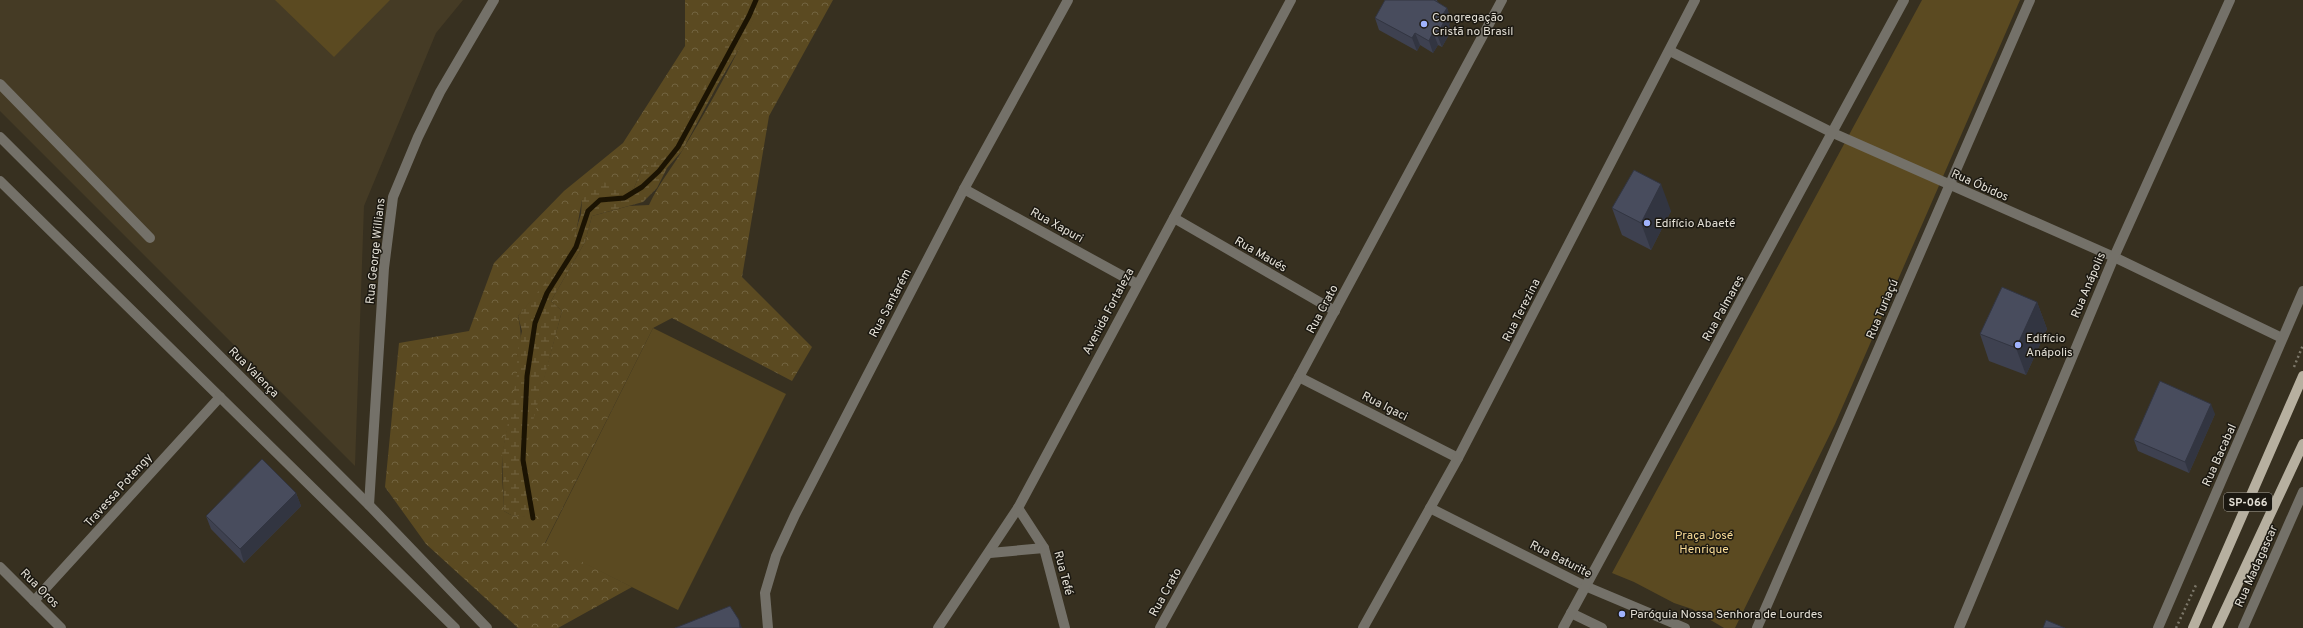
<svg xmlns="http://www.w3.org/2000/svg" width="2303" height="628" font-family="Overpass,sans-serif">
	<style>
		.built { fill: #453b25 }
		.green { fill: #5b4a21 }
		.forest { fill: url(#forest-crowns) }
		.wetland { fill: url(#wetland-marsh) }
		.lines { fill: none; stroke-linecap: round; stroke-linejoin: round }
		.stream { stroke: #1b1302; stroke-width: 5 }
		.path { stroke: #7c7769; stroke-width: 2.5; stroke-dasharray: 2 3; stroke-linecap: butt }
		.minor { stroke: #747169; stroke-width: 10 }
		.major { stroke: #b7b0a0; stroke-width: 10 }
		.wall { fill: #3e4150 }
		.shaded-wall { fill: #323541 }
		.building { fill: #484c5d; stroke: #323541 }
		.poi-dot { fill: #a0b3fd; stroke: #1b1811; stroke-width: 1.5 }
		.labels { text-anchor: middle; stroke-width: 3; stroke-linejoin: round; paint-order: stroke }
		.shield { fill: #1b1811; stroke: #a7a39a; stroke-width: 1 }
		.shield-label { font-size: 11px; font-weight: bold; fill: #e3dfd5 }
		.poi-label { font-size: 12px; fill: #e3dfd5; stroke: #1b1811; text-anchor: start }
		.street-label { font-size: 12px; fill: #e3dfd5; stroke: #1b1811 }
		.park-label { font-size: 12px; fill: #fadc96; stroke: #1b1811 }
	</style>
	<defs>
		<pattern id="forest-crowns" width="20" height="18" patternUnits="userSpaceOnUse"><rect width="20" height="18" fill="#5b4a21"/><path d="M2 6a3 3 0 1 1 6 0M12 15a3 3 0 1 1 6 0" fill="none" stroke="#726440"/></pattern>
		<pattern id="wetland-marsh" width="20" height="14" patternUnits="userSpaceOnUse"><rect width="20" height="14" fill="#5b4a21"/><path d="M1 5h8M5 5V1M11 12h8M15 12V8" fill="none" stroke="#726440"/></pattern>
	</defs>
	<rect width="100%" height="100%" fill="#373020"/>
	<polygon class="built" points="0,0 463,0 436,33 364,206 355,466 0,111"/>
	<g class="green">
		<polygon points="275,0 390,0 334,57"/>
		<polygon points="1922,0 2020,0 1835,424 1735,628 1724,628 1692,609 1674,603 1634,582 1612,573"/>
		<polygon points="653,328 786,394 678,610 545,544"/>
	</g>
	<path class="forest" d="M685,0H753L671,156L641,171L634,188L621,194L607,183L582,200L572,254L518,316C528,355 509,412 503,452C500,471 504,492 504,511L511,515L532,517L523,455L562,311L551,301L585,242L592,216L629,206L649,205C658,185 671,169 682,151C712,102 739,52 762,0H833L769,116L742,277L812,347L792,381L672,318L653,328L545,543L632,587L558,628H518L426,544L385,487L399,343L469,331L494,263L564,191L623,143L685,46Z"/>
	<polygon class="wetland" points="750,0 763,0 742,44 718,84 682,151 667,168 657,188 643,202 592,216 585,242 551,301 562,311 523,459 533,518 511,515 504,511 502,454 517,375 517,354 522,331 518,316 569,254 581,214 582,200 596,185 607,182 621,193 634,188 641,171 668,155"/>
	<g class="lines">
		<polyline class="stream" points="533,518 523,460 527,376 535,323 547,293 576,247 588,211 600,200 624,198 642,187 659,171 678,147 749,16 756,0"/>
		<g class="path">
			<polyline points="2294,367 2303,345"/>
			<polyline points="2176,628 2196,585"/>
		</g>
		<g class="minor">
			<polyline points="1670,51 1833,133 2114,257 2282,338"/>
			<polyline points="0,84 150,238"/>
			<polyline points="0,137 369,505 487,628"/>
			<polyline points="0,181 455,628"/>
			<polyline points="964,189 1137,284"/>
			<polyline points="1174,218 1335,311"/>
			<polyline points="1299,377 1458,458"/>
			<polyline points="369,505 384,268 393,197 418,137 440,92 494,0"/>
			<polyline points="1018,508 1044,548 1065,628"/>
			<polyline points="1430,508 1585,586 1685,628"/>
			<polyline points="990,553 1044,548"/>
			<polyline points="0,567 61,628"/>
			<polyline points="34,601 220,397"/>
			<polyline points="1571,613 1602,628"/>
			<polyline points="768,628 765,593 776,556 795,515 964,189 1068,0"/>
			<polyline points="938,628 1018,508 1291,0"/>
			<polyline points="1160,628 1299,377 1502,0"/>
			<polyline points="1363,628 1458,458 1695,0"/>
			<polyline points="1563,628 1904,0"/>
			<polyline points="1757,628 2030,0"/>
			<polyline points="1959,628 2114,257 2230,0"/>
			<polyline points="2158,628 2303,291"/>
			<polyline points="2243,628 2303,492"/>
		</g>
		<g class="major">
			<polyline points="2193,628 2303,376"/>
			<polyline points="2217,628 2303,444"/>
		</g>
	</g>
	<g class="wall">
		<polygon points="1385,0 1437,0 1438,3 1447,8 1451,20 1449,25 1451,31 1442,47 1438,45 1433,53 1420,45 1417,51 1379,30 1375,18"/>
		<polygon points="1612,208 1671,211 1651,250 1622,235"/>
		<polygon points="2037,302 2047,329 2026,375 1989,361 1980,334"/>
		<polygon points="2215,414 2189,473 2138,451 2134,440"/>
		<polygon points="296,493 301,506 244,563 211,529 206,516"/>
	</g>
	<g class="shaded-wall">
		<polygon points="1447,8 1451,20 1449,25 1451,31 1442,47 1437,35 1442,16"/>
		<polygon points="1433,32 1438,45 1433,53 1429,41"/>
		<polygon points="1415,33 1420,45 1417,51 1412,38"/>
		<polygon points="1661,184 1671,211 1651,250 1641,223"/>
		<polygon points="2037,302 2047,329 2026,375 2016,348"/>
		<polygon points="2211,404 2215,414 2189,473 2185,462"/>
		<polygon points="296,493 301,506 244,563 240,549"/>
		<polygon points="739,620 742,628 740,628"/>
	</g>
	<g class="building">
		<polygon points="1385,0 1434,0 1447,8 1442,16 1446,18 1437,35 1433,32 1429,41 1415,33 1412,38 1375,18"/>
		<polygon points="1634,170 1661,184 1641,223 1612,208"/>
		<polygon points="2002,287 2037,302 2016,348 1980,334"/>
		<polygon points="2160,381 2211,404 2185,462 2134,440"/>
		<polygon points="262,459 296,493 240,549 206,516"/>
		<polygon points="730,606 739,620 740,628 675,628"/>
		<polygon points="2046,620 2065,628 2043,628"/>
	</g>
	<g class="poi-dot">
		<circle cx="1424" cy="24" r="4"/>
		<circle cx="1647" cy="223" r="4"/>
		<circle cx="2018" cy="345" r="4"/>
		<circle cx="1622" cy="614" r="4"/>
	</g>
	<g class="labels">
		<rect class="shield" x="2224" y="493" width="48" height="18" rx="3"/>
		<g class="shield-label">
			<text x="2248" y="506">SP-066</text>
		</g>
		<g class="poi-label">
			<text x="1432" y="21">Congregação<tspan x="1432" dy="14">Cristã no Brasil</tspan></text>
			<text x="1655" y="227">Edifício Abaeté</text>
			<text x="2026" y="342">Edifício<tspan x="2026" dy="14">Anápolis</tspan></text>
			<text x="1630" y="618">Paróquia Nossa Senhora de Lourdes</text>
		</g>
		<g class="street-label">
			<text transform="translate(1980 185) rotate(24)" y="4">Rua Óbidos</text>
			<text transform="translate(1057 225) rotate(29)" y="4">Rua Xapuri</text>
			<text transform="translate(375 251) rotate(-84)" y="4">Rua George Willians</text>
			<text transform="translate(1261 254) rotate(30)" y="4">Rua Maués</text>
			<text transform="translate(2088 285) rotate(-67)" y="4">Rua Anápolis</text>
			<text transform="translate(890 303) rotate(-62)" y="4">Rua Santarém</text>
			<text transform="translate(1723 308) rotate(-61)" y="4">Rua Palmares</text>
			<text transform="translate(1322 309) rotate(-62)" y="4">Rua Crato</text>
			<text transform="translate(1882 309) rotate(-67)" y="4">Rua Turiaçú</text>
			<text transform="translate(1521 310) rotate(-63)" y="4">Rua Terezina</text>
			<text transform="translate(1108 311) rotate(-62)" y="4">Avenida Fortaleza</text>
			<text transform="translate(254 372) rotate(45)" y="4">Rua Valença</text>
			<text transform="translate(1385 406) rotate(27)" y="4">Rua Igaci</text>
			<text transform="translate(2219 455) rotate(-66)" y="4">Rua Bacabal</text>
			<text transform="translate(118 490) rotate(-48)" y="4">Travessa Potengy</text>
			<text transform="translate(1561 559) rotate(27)" y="4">Rua Baturite</text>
			<text transform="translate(2256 566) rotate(-66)" y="4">Rua Madagascar</text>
			<text transform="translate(1064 573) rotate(75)" y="4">Rua Tefé</text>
			<text transform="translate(40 588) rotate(45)" y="4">Rua Oros</text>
			<text transform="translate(1165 592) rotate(-61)" y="4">Rua Crato</text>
		</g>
		<g class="park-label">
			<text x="1704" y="539">Praça José<tspan x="1704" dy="14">Henrique</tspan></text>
		</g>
	</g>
</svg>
